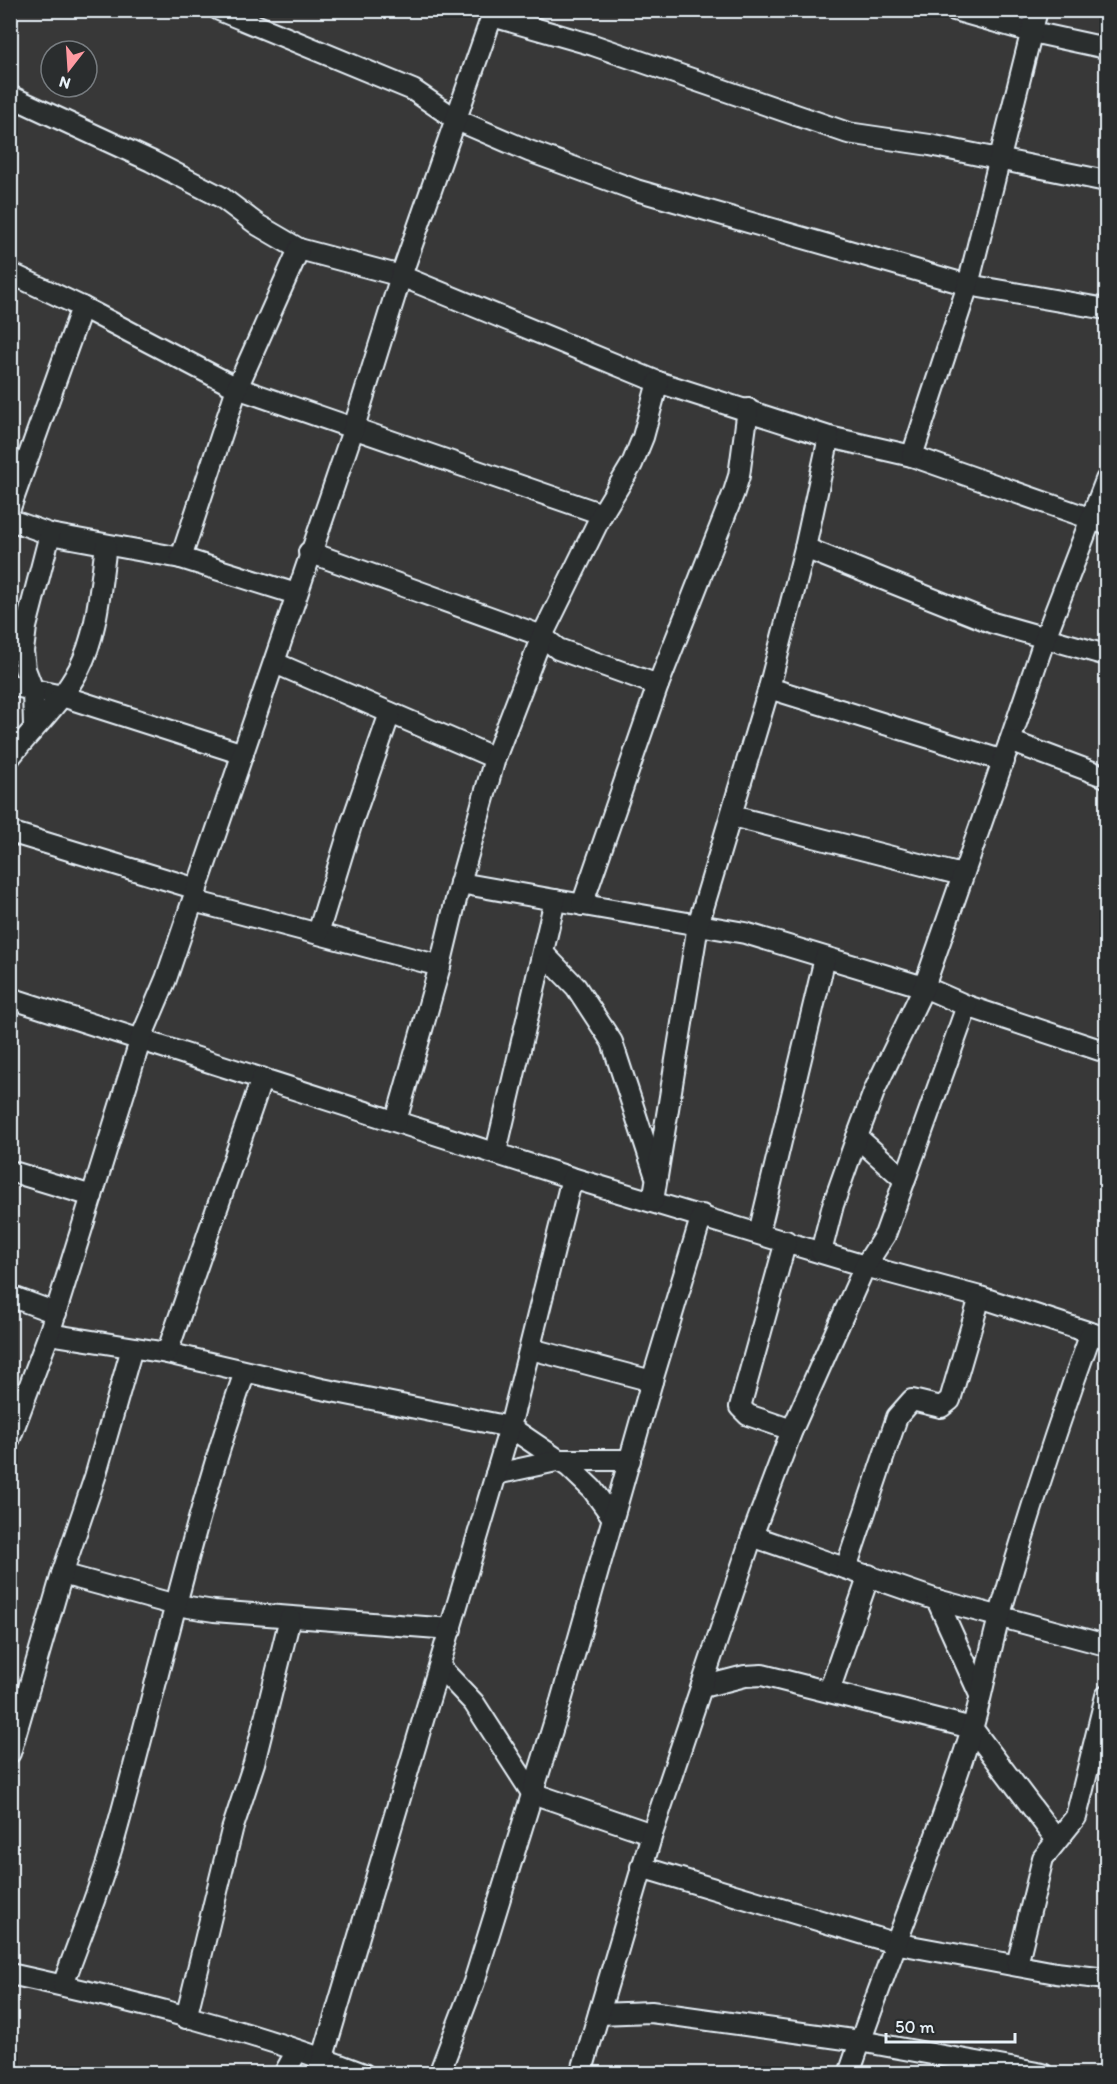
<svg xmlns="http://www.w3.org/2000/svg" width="1117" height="2084" font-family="Itim,sans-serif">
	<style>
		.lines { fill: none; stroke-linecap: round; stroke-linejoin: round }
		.minor-casing { stroke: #e8f1f8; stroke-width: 24 }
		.minor { stroke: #2a2d2e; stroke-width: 20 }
	</style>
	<rect width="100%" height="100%" fill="#383838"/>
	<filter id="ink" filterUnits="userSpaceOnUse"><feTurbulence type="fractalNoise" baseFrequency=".0167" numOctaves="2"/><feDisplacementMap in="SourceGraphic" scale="12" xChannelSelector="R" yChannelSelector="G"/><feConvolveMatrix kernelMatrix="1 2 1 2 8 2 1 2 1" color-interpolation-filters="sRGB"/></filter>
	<g filter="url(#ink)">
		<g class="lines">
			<g class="minor-casing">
				<g id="minor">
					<polyline points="219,10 413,90 457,120 529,151 636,190 968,285 1106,309"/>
					<polyline points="954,10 1032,32 1106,48"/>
					<polyline points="492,16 593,45 848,133 930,145 1106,181"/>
					<polyline points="10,96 151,161 221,197 258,225 299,249 401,276 658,382 829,437 912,456 1106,524"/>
					<polyline points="10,273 82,307 237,388 602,514"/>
					<polyline points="912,456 968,285 1037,10"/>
					<polyline points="10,508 82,307"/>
					<polyline points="10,520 50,534 181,558 296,594"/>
					<polyline points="805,548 993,623 1106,655"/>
					<polyline points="309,552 542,636 558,649 658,685"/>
					<polyline points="181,558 237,388 299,249"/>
					<polyline points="275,663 495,758"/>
					<polyline points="10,685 62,696 243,754"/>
					<polyline points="769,688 1004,761"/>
					<polyline points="34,726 33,690 25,669 23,651 26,627 50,534"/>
					<polyline points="1010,741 1045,638 1106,480"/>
					<path d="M10,757C33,728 62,702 79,669C98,633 100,586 106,546"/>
					<polyline points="732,816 962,875"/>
					<polyline points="10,832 197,889"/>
					<polyline points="555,900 745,933 924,987 967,1006 1106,1052"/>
					<polyline points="193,901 440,966"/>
					<polyline points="582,905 658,685 734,492 739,476 748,409"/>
					<polyline points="318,933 352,822 390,713"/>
					<polyline points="543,953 576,987 612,1042 655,1174"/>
					<polyline points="10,998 572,1178 865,1266 980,1297 1106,1338"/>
					<polyline points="396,1121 440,966 460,883"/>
					<polyline points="857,1137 905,1180"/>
					<polyline points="496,1152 555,900 460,883 495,758 542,636 602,514 632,464 643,437 658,382"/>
					<polyline points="10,1171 92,1196"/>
					<polyline points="653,1201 698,925 769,688 805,548 829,437"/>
					<polyline points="759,1233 825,958"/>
					<polyline points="786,1241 740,1407 748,1415 792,1430"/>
					<polyline points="821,1252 833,1205 857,1137 875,1089 924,987 1010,741 1106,777"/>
					<polyline points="10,1296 56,1313"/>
					<polyline points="49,1334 167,1353 322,1389 510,1427 569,1467 592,1489 613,1518"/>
					<polyline points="531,1349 652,1381"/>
					<polyline points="167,1353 262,1078"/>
					<polyline points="10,1438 49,1334 141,1038 166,979 354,427 401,276 494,10"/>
					<polyline points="496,1474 561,1460 630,1460"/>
					<polyline points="752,1536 937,1600 1106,1645"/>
					<polyline points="846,1568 897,1417 912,1400 941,1407 950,1400 980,1297"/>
					<polyline points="62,1574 176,1605 214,1611 451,1629"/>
					<polyline points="937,1600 980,1695"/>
					<polyline points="440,1667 474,1703 532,1793 652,1834"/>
					<polyline points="702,1687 745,1676 762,1675 972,1728 1056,1839"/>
					<polyline points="829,1691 869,1575"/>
					<polyline points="10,1753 62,1574 95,1477 132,1348"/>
					<polyline points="641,1867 894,1943 1056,1973 1106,1979"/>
					<polyline points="1017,1965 1043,1858 1076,1817 1106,1696"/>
					<path d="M10,1974C129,2000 250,2030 364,2074"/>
					<path d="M63,1985C80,1937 100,1889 114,1840C158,1684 191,1525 245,1372"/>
					<polyline points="599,2014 651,2012 860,2041 1043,2074"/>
					<polyline points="186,2018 232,1830 254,1763 290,1618"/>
					<polyline points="284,2074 297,2051"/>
					<polyline points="318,2074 510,1427 572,1178"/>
					<polyline points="439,2074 474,1982 561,1701 652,1381 702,1215"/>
					<polyline points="581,2074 652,1834 752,1536 792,1430 865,1266 885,1235 967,1006"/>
					<path d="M849,2074C888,1959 935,1848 971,1732C983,1695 988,1656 999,1618C1026,1522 1057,1427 1091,1333"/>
				</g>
			</g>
			<use href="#minor" class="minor"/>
		</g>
	</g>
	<rect width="1117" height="2084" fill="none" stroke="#2a2d2e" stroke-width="36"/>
	<rect x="18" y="18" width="1081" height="2048" fill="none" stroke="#e8f1f8" stroke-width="2" filter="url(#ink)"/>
	<g transform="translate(69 69) rotate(197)"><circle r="28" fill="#2a2d2e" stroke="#767b7f" stroke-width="1.5"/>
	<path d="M0-4.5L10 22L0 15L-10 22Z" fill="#ff9aa2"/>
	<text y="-9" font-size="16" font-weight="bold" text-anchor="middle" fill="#e8f1f8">N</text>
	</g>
	<path d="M886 2033v9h129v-9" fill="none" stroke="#e8f1f8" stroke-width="3"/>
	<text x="895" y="2033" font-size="18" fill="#e8f1f8" stroke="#2a2d2e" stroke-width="4.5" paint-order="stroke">50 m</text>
</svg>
